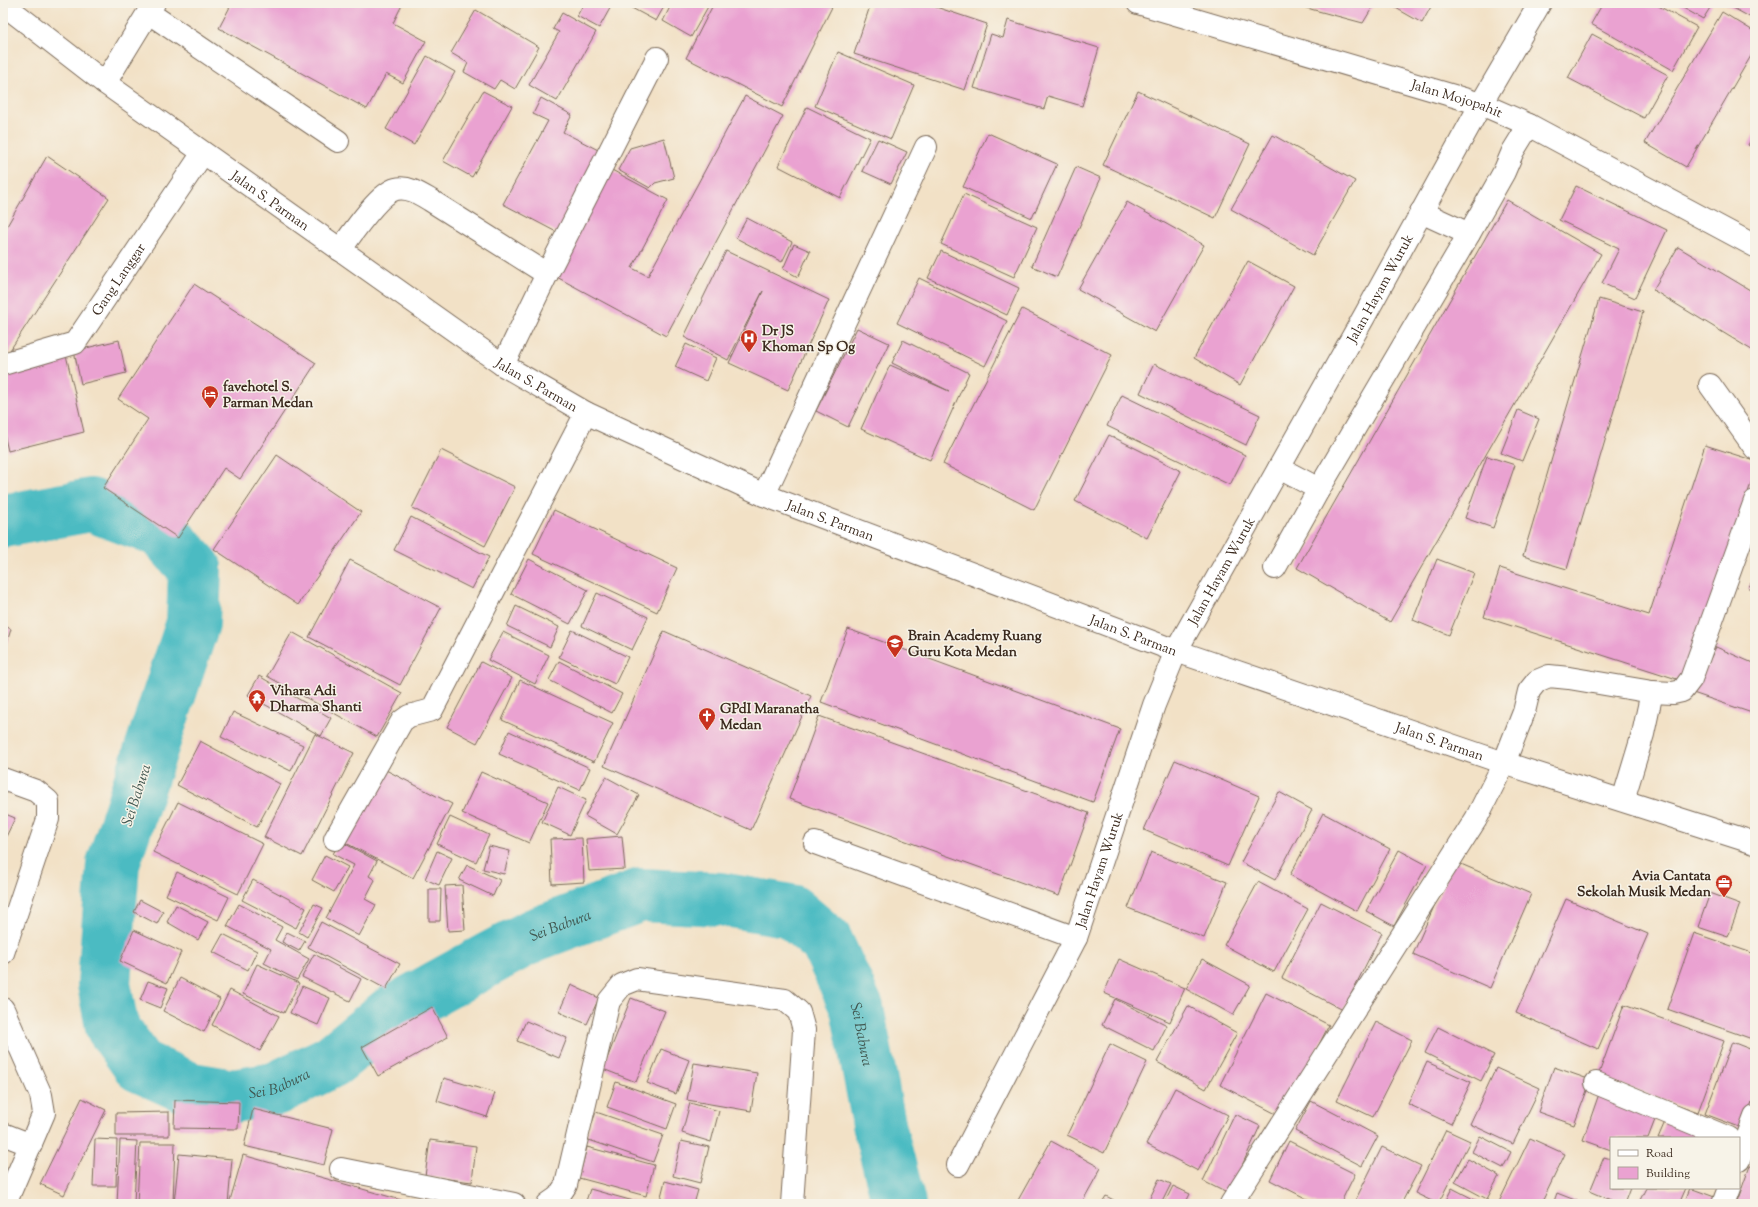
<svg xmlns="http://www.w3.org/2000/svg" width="1758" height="1207" font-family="'Sorts Mill Goudy',serif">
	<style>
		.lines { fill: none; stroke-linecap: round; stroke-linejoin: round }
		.river { stroke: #4cbbc2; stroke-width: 54 }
		.building { fill: #eaa2d1 }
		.minor-casing { stroke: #7b6a59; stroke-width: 24 }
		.major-casing { stroke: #7b6a59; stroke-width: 24 }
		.minor { stroke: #fff; stroke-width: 22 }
		.major { stroke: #fff; stroke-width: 22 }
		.labels { text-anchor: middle; stroke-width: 3; stroke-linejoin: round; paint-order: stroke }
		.street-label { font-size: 14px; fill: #3b2a1e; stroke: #f7f3e8 }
		.poi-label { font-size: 14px; font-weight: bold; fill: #3b2a1e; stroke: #f7f3e8; text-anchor: start }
		.water-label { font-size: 15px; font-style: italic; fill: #40564f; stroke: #f7f3e8 }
	</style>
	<rect width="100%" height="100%" fill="#f7f3e8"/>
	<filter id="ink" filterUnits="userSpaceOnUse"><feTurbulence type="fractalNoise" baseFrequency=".025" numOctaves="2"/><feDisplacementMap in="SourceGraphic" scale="8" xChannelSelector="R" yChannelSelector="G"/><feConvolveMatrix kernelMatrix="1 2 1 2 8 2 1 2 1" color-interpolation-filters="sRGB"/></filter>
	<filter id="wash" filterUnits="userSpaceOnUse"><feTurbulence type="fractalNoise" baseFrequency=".012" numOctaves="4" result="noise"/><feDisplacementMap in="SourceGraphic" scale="16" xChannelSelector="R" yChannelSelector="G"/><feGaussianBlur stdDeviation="0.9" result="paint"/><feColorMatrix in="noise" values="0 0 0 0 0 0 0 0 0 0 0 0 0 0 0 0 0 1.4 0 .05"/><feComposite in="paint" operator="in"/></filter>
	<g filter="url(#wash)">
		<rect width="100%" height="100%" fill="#f2e1c6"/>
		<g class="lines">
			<path class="river" id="s1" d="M3,521L91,505L161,531L195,568L193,623L113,864L104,984L112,1027L140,1066L191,1089L233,1096L275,1089L332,1061L391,1013L469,970L534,935L641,895L720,899L791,911L826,941L857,1008L880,1129L899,1204"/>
		</g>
		<g id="blocks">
			<g class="building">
				<polygon points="232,3 403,3 393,23 426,41 403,83 386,74 367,109 219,28"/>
				<polygon points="584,3 613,3 599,28 577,16"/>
				<polygon points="629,3 666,3 656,21 628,6"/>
				<polygon points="672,3 710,3 691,37 663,21"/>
				<polygon points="714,3 824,3 832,7 782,107 686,58"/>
				<polygon points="871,3 924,3 987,24 965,90 854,54"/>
				<polygon points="1288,3 1375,3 1363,23"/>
				<polygon points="1387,3 1433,3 1422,23"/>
				<polygon points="1603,3 1653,3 1697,27 1673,70 1591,24"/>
				<polygon points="1674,3 1713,3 1703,19"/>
				<polygon points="1726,3 1755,3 1755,20 1726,4"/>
				<polygon points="476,10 539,47 515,89 500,80 494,89 464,72 468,63 451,53"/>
				<polygon points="1722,12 1755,32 1755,49 1686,167 1645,143"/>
				<polygon points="562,13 596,32 557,101 529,85 559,32 553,29"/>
				<polygon points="1008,20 1099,48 1082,106 1048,96 1044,109 974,88 991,34 1003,38"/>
				<polygon points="1592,34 1668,75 1644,118 1568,78"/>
				<polygon points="838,52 914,85 891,139 815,106"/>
				<polygon points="427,56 455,72 414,145 386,129"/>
				<polygon points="483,91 512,106 472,177 443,161"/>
				<polygon points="1138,91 1250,144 1215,218 1103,165"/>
				<polygon points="745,96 783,116 666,336 553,275 610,169 668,200 632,268 648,276"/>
				<polygon points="541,98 572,115 563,132 604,153 562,235 503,204 548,121 533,114"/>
				<polygon points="807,107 870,138 840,198 778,166"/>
				<polygon points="1755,132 1755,149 1748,145"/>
				<polygon points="988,133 1057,164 1032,218 963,187"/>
				<polygon points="1273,135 1355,181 1313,255 1231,209"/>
				<polygon points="664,138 674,178 655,183 650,188 618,170 630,148"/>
				<polygon points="878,139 907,152 891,184 862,171"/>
				<polygon points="47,156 109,198 3,361 3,233"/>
				<polygon points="1076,167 1101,178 1057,277 1032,266"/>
				<polygon points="1576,186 1667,230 1635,298 1602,283 1619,249 1559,220"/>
				<polygon points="964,194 1037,227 1014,277 941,244"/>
				<polygon points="1507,200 1601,254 1390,622 1297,568"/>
				<polygon points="1127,202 1204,245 1155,332 1078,289"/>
				<polygon points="747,218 792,242 782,262 736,238"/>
				<polygon points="794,244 810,251 798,277 783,269"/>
				<polygon points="1678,247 1755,293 1755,352 1653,290"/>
				<polygon points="726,251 829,300 788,390 729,363 763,291 728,360 684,337"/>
				<polygon points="941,251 1019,288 1007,315 928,278"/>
				<polygon points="1248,261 1294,286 1240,385 1194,358"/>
				<polygon points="919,278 1007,321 985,366 897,323"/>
				<polygon points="194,284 316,363 240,479 224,468 178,538 103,488 148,419 118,399"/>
				<polygon points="1599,299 1643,312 1567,569 1523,556"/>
				<polygon points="1022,309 1112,355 1034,510 943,464"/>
				<polygon points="857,328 889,343 848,427 816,411"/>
				<polygon points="119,340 126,373 81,384 74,351"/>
				<polygon points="903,340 969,373 930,460 861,429 890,365 949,391 892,363"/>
				<polygon points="686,344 716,358 706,381 675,367"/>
				<polygon points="66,355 84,432 8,451 3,429 3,374"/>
				<polygon points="1154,364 1260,415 1246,445 1140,393"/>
				<polygon points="1122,395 1245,455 1230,485 1107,426"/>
				<polygon points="1518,410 1539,419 1522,461 1501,453"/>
				<polygon points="1109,435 1181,471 1147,538 1075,501"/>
				<polygon points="1705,445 1755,461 1755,471 1686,682 1484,617 1500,568 1649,615"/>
				<polygon points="441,450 515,487 485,546 412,508"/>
				<polygon points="277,455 361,512 298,605 214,549"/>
				<polygon points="1487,456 1515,465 1493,528 1465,518"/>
				<polygon points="554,510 677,568 657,612 533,554"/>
				<polygon points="411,517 489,557 472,589 394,550"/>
				<polygon points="529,559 588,590 570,624 511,594"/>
				<polygon points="1437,559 1474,573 1449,635 1413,620"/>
				<polygon points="350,560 441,608 400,685 309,637"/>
				<polygon points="1755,577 1755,592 1748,588"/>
				<polygon points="597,593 648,617 632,650 582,626"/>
				<polygon points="516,606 559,627 550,647 507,626"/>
				<polygon points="3,625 11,629 3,656"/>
				<polygon points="848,629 1120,729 1093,802 821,702"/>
				<polygon points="572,630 628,657 615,684 559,657"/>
				<polygon points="664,631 811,696 751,830 604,766"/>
				<polygon points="292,632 402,693 377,737 267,676"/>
				<polygon points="503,632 549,655 535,684 488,660"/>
				<polygon points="1716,647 1755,664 1755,714 1693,693"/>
				<polygon points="559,661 622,694 612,713 549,680"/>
				<polygon points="481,662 512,678 477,743 447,727"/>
				<polygon points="259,676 331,718 321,736 248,695"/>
				<polygon points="520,680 613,723 594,762 502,720"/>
				<polygon points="233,712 303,745 291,771 221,737"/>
				<polygon points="819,716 1089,813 1059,896 789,799"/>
				<polygon points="509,731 590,768 580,790 499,754"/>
				<polygon points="315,734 354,753 302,856 264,837"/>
				<polygon points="200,741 280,784 257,827 177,785"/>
				<polygon points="1175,760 1259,796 1228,866 1144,830"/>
				<polygon points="380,767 452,804 413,878 342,841"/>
				<polygon points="481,772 548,802 529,843 462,813"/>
				<polygon points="606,777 639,795 617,834 585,816"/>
				<polygon points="558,787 586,800 570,835 542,822"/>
				<polygon points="1279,792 1312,810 1275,880 1241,862"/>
				<polygon points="178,802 263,844 238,894 153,852"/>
				<polygon points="3,813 15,818 3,843"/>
				<polygon points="1323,813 1390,849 1357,911 1290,875"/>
				<polygon points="450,817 489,835 476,862 437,844"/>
				<polygon points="622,836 625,869 589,871 586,839"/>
				<polygon points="582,838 584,882 552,884 550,839"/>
				<polygon points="340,841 377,861 369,876 375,880 365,899 376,905 359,936 326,918 354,865 333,854"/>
				<polygon points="489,846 510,851 504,874 483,869"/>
				<polygon points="1399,850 1427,865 1394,926 1366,911"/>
				<polygon points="437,851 452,858 439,885 425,879"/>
				<polygon points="1151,852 1227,882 1204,938 1128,908"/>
				<polygon points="325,855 348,867 334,892 312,880"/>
				<polygon points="1454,861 1531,894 1490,988 1413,954"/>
				<polygon points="467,865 500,880 493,896 459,880"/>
				<polygon points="177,872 229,897 218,920 166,895"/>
				<polygon points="253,880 306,908 296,928 242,900"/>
				<polygon points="1258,882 1308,909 1274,972 1224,945"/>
				<polygon points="462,885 465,930 448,931 445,886"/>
				<polygon points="429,889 441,889 440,921 429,921"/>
				<polygon points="1710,893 1740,904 1728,937 1698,927"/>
				<polygon points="1566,899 1648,934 1598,1049 1516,1013"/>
				<polygon points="140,900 163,912 157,924 134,912"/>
				<polygon points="1321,902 1382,933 1343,1010 1282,978"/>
				<polygon points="239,904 282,927 275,940 309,959 297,980 264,963 271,949 227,926"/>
				<polygon points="314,904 323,908 307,937 299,932"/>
				<polygon points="176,905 208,922 198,940 167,922"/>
				<polygon points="321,922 400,964 386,989 308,947"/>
				<polygon points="134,930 181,952 167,983 120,961"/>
				<polygon points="287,932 305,941 299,951 282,942"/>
				<polygon points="1694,933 1755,954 1755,1040 1667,1009"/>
				<polygon points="223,934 257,951 248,970 213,952"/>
				<polygon points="314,954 361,979 350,1001 302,977"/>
				<polygon points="1119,959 1185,988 1170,1022 1104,993"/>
				<polygon points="1202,959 1250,985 1233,1015 1186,989"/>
				<polygon points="257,964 299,983 284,1013 243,994"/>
				<polygon points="180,978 220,999 204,1032 163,1011"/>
				<polygon points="148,981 168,988 160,1008 140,1000"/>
				<polygon points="571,985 599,998 587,1024 559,1012"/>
				<polygon points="302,986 330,998 318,1025 290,1013"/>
				<polygon points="230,990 279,1016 260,1051 212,1025"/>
				<polygon points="1266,993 1329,1025 1282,1117 1220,1085"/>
				<polygon points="631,998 665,1011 636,1082 603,1069"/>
				<polygon points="1115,999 1167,1025 1154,1051 1102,1025"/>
				<polygon points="1624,1005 1724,1041 1698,1112 1598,1076"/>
				<polygon points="1188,1006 1237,1033 1206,1089 1157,1062"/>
				<polygon points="432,1007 448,1037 378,1076 362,1047"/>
				<polygon points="526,1021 567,1038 559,1058 517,1041"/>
				<polygon points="1376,1022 1412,1040 1373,1117 1337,1100"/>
				<polygon points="1438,1027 1494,1055 1481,1081 1425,1053"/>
				<polygon points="1732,1042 1755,1051 1755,1094 1742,1128 1705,1114"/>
				<polygon points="1110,1044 1147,1062 1104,1153 1067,1135"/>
				<polygon points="661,1049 689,1060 676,1094 647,1083"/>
				<polygon points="1427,1062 1471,1082 1451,1124 1408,1104"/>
				<polygon points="694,1063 757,1073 751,1111 687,1100"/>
				<polygon points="1554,1067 1591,1080 1574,1125 1538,1112"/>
				<polygon points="1496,1068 1540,1088 1513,1144 1470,1124"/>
				<polygon points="444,1078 495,1093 487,1117 437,1101"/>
				<polygon points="616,1082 676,1104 667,1129 607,1107"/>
				<polygon points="1175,1088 1228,1115 1198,1171 1146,1144"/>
				<polygon points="1600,1091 1658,1112 1648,1138 1611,1138 1611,1150 1583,1140"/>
				<polygon points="82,1098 106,1110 64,1195 40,1184"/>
				<polygon points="175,1100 239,1102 238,1129 174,1128"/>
				<polygon points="1311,1101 1378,1136 1362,1166 1295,1131"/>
				<polygon points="690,1103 719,1111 711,1142 682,1133"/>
				<polygon points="253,1109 333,1129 324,1165 244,1146"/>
				<polygon points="169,1112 169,1136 116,1136 116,1113"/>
				<polygon points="596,1112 663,1135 653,1162 586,1139"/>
				<polygon points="1235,1114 1260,1126 1229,1194 1203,1181"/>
				<polygon points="1667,1117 1703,1138 1658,1138"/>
				<polygon points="1446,1130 1470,1141 1438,1204 1415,1193"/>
				<polygon points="1480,1136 1511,1152 1503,1168 1472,1152"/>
				<polygon points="1530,1138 1565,1154 1541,1204 1498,1204"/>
				<polygon points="95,1139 117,1140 116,1186 93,1186"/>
				<polygon points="120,1140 137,1141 134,1204 117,1204"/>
				<polygon points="430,1140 476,1146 472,1182 425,1176"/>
				<polygon points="681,1141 709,1147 700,1183 673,1176"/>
				<polygon points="1051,1141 1101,1168 1081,1204 1021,1204 1017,1202"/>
				<polygon points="1289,1141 1355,1174 1340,1204 1317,1204 1270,1180"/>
				<polygon points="140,1143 175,1143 173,1204 137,1204"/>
				<polygon points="587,1147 654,1165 646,1196 579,1178"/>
				<polygon points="1382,1147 1421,1166 1401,1204 1355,1204 1354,1203"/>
				<polygon points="179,1154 232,1159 228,1204 174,1204"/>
				<polygon points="243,1155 415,1204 229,1204"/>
				<polygon points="1604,1157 1611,1159 1611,1188 1630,1188 1624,1204 1620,1204 1590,1191"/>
				<polygon points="1468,1159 1499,1176 1487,1199 1455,1182"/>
				<polygon points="1750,1166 1755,1167 1755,1204 1736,1204"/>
				<polygon points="1159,1179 1171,1184 1161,1204 1147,1204"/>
				<polygon points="665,1181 698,1190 694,1204 659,1204"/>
				<polygon points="1173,1186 1190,1194 1185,1204 1164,1204"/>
				<polygon points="1452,1188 1483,1204 1444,1204"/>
				<polygon points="1646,1188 1686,1188 1679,1204 1638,1204"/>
				<polygon points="1690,1188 1720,1199 1718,1204 1684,1204"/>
				<polygon points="590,1189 637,1202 637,1204 585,1204"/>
				<polygon points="1557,1193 1585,1204 1553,1204"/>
				<polygon points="1106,1196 1121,1204 1101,1204"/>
			</g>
		</g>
	</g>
	<g filter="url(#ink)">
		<use href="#blocks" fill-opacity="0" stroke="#7b6a59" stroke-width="1"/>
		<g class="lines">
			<g class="minor-casing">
				<g id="minor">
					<path id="s2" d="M1138,3L1481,104L1529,125L1755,246"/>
					<polyline points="149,13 338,141"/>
					<polyline points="105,83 154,3"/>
					<polyline points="1421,212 1469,234"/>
					<path d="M340,250C351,235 379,193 396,189C408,186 420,194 430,200L547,274"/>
					<path id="s3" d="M3,364L75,343L203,153"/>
					<polyline points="503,365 547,274 657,58"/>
					<polyline points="1710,385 1755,448"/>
					<polyline points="1279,468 1319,489 1469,234 1504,172 1513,151 1529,125"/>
					<polyline points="764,495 926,147"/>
					<polyline points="1275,568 1319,489"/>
					<polyline points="3,779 36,791 48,801 48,819 3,953"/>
					<polyline points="1623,800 1643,734 1652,692"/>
					<polyline points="335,839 402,721 409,716 432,710 586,413"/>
					<polyline points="815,843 1076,938"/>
					<polyline points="3,1009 41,1095 44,1113 5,1204"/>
					<polyline points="1596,1083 1729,1138"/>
					<polyline points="3,1134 31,1145"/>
					<polyline points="1739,1160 1755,1117"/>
					<path id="s4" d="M958,1165L1076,938L1154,705L1176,651L1365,315L1481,104L1540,3"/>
					<polyline points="341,1169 514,1204"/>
					<polyline points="548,1204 558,1197 566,1185 609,1001 622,985 637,979 785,1000 799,1012 804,1030 792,1204"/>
					<polyline points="1231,1204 1476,819 1504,763 1524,712 1529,691 1537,681 1549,676 1569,678 1652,692 1673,693 1682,691 1691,679 1755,501"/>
					<polyline points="1723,1204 1729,1188"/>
				</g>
			</g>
			<g class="major-casing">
				<g id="major">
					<path id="s5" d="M3,4L105,83L503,365L586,413L764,495L1176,651L1504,763L1755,843"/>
				</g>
			</g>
			<use href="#minor" class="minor"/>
			<use href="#major" class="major"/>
		</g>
	</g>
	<defs>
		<g id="hospital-pin" transform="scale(0.9)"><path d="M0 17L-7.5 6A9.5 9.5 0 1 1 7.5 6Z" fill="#c8321e" stroke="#f7f3e8"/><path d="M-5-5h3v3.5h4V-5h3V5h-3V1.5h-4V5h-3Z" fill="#fff"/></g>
		<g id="hotel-pin" transform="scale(0.9)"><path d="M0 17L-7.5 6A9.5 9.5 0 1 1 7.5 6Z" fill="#c8321e" stroke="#f7f3e8"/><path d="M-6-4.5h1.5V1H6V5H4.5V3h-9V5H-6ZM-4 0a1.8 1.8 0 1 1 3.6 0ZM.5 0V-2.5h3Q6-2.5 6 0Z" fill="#fff"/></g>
		<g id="school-pin" transform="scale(0.9)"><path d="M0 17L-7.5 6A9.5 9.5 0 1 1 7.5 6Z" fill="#c8321e" stroke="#f7f3e8"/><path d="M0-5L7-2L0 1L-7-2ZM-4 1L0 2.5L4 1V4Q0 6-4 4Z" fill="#fff"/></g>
		<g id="temple-pin" transform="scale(0.9)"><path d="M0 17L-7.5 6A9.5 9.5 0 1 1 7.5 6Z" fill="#c8321e" stroke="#f7f3e8"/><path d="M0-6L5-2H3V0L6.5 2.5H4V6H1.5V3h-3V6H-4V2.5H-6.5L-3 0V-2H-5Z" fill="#fff"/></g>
		<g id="church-pin" transform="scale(0.9)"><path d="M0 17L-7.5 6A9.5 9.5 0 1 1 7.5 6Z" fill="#c8321e" stroke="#f7f3e8"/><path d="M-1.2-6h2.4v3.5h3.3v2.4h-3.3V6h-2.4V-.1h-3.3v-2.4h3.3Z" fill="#fff"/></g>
		<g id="office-pin" transform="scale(0.9)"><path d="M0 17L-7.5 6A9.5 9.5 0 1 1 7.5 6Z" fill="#c8321e" stroke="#f7f3e8"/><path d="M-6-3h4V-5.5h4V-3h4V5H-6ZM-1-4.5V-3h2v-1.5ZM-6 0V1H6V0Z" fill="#fff"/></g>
	</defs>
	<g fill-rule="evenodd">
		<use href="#hospital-pin" x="749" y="338"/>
		<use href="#hotel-pin" x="210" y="394"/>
		<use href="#school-pin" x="895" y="643"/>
		<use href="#temple-pin" x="257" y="698"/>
		<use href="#church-pin" x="707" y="716"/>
		<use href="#office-pin" x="1724" y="883"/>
	</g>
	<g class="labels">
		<g class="street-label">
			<text dy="5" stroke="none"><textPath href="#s2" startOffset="333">Jalan Mojopahit</textPath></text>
			<text dy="5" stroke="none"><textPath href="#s5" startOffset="332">Jalan S. Parman</textPath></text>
			<text dy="5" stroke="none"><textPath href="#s3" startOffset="152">Gang Langgar</textPath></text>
			<text dy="5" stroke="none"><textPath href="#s4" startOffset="976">Jalan Hayam Wuruk</textPath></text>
			<text dy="5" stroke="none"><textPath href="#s5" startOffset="656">Jalan S. Parman</textPath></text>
			<text dy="5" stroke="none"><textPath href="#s5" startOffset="980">Jalan S. Parman</textPath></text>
			<text dy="5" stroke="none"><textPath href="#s4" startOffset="652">Jalan Hayam Wuruk</textPath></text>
			<text dy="5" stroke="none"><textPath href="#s5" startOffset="1304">Jalan S. Parman</textPath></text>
			<text dy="5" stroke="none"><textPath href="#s5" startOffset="1628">Jalan S. Parman</textPath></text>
			<text dy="5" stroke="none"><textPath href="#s4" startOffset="328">Jalan Hayam Wuruk</textPath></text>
		</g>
		<g class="poi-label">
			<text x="762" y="335">Dr JS<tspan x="762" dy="16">Khoman Sp Og</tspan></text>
			<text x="223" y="391">favehotel S.<tspan x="223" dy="16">Parman Medan</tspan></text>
			<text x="908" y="640">Brain Academy Ruang<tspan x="908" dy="16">Guru Kota Medan</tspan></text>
			<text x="270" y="695">Vihara Adi<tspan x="270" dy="16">Dharma Shanti</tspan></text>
			<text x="720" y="713">GPdI Maranatha<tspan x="720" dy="16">Medan</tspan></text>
			<text x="1711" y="880" text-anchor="end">Avia Cantata<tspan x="1711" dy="16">Sekolah Musik Medan</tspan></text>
		</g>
		<g class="water-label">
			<text transform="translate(136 795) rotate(-72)" y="5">Sei Babura</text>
			<text dy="5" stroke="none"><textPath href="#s1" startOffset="1207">Sei Babura</textPath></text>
			<text dy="5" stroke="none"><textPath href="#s1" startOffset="1591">Sei Babura</textPath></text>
			<text dy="5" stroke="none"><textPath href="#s1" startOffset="882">Sei Babura</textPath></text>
		</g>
	</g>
	<rect width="1758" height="1207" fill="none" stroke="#f7f3e8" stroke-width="16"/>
	<rect x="1610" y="1137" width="130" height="52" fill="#f7f3e8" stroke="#aca397"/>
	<rect x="1618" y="1150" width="20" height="6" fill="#ffffff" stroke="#aca397"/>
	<text x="1646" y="1157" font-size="12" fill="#3b2a1e">Road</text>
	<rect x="1618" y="1167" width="20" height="12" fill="#eaa2d1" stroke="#aca397"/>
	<text x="1646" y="1177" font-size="12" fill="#3b2a1e">Building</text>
</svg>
